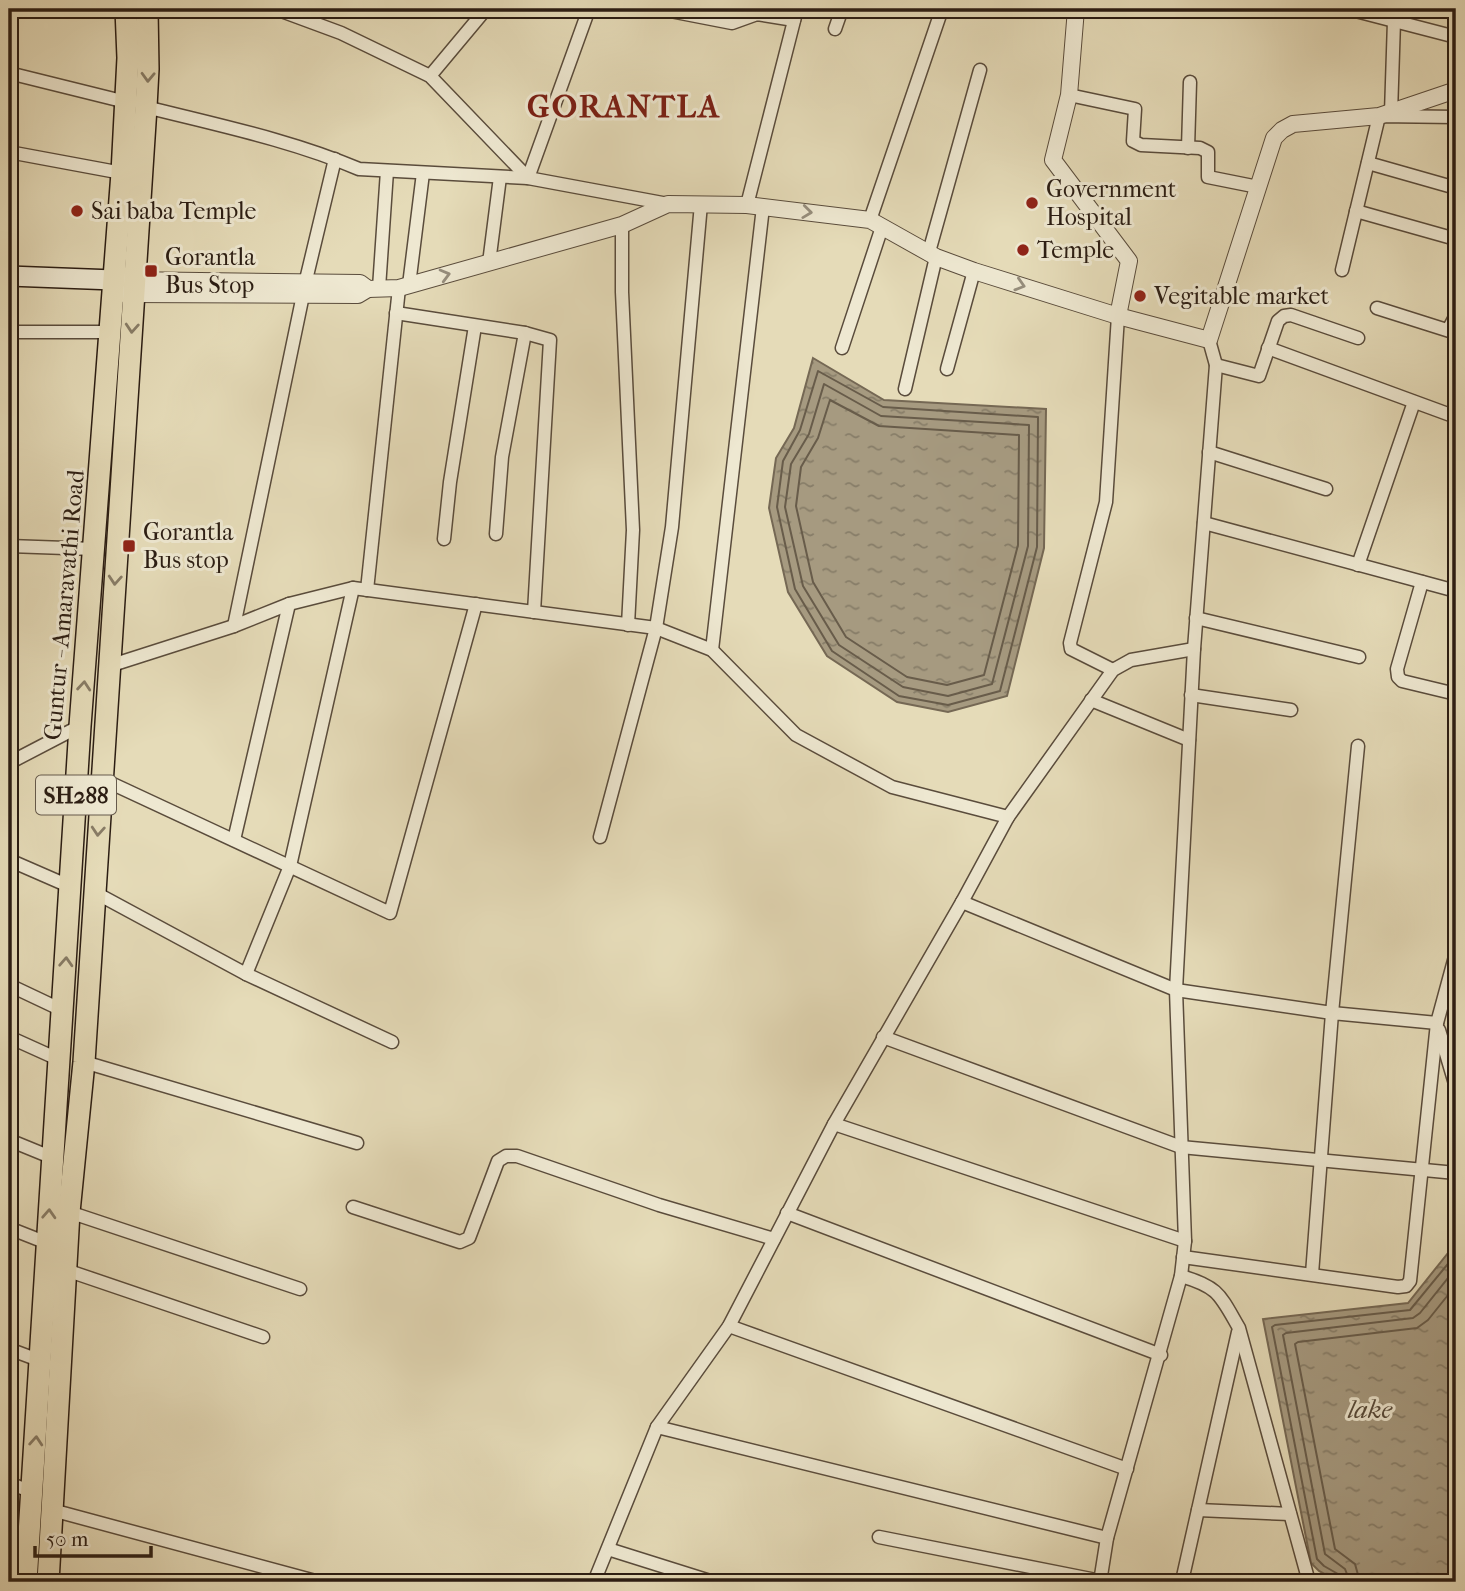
<svg xmlns="http://www.w3.org/2000/svg" width="1465" height="1591" font-family="'IM FELL French Canon',serif">
	<style>
		.water { fill: url(#water-ripples); stroke: #756854; stroke-width: 2 }
		.lines { fill: none; stroke-linecap: round; stroke-linejoin: round }
		.shore { stroke: #685c4a; stroke-width: 2 }
		.minor-casing { stroke: #5a4c3c; stroke-width: 15 }
		.tertiary-casing { stroke: #5a4c3c; stroke-width: 18 }
		.secondary-casing { stroke: #2b1d13; stroke-width: 22 }
		.primary-casing { stroke: #2b1d13; stroke-width: 24 }
		.minor { stroke: #eee8d1; stroke-width: 12 }
		.tertiary { stroke: #eee8d1; stroke-width: 16 }
		.secondary { stroke: #eee8d1; stroke-width: 19 }
		.primary { stroke: #e5dbb8; stroke-width: 21 }
		.oneway { stroke: #887c66 }
		.oneway2 { stroke: #968d7c }
		.poi-dot { fill: #8f2418; stroke: #eee8d1; stroke-width: 2.5 }
		.labels { text-anchor: middle; stroke-width: 6; stroke-linejoin: round; paint-order: stroke }
		.shield { fill: #eee8d1; stroke: #665a4c; stroke-width: 2 }
		.shield-label { font-size: 23px; font-weight: bold; fill: #2b1d13 }
		.poi-label { font-size: 24px; fill: #2b1d13; stroke: #eee8d1; text-anchor: start }
		.street-label { font-size: 24px; fill: #2b1d13; stroke: #eee8d1 }
		.water-label { font-size: 26px; font-style: italic; fill: #564939; stroke: #eee8d1 }
		.district-label { font-size: 32px; font-weight: bold; letter-spacing: 2px; fill: #7a1f14; stroke: #eee8d1 }
	</style>
	<defs>
		<pattern id="water-ripples" width="26" height="14" patternUnits="userSpaceOnUse" patternTransform="scale(1.75)"><rect width="26" height="14" fill="#a69a80"/><path d="M2 4q2-2 4 0t4 0M15 11q2-2 4 0t4 0" fill="none" stroke="#877d68"/></pattern>
	</defs>
	<rect width="100%" height="100%" fill="#e5dbb8"/>
	<filter id="stains"><feTurbulence type="fractalNoise" baseFrequency=".00286" numOctaves="4"/><feColorMatrix values="0 0 0 0 .2 0 0 0 0 .09 0 0 0 0 .02 0 0 0 .5 -.17"/></filter>
	<radialGradient id="worn" r=".72"><stop offset=".6" stop-color="#630" stop-opacity="0"/><stop offset="1" stop-color="#630" stop-opacity=".3"/></radialGradient>
	<g class="water">
		<polygon points="813,358 884,400 1046,409 1044,548 1007,696 948,712 897,702 827,656 788,592 769,508 776,458 794,428"/>
		<polygon points="1456,1243 1456,1582 1339,1582 1319,1571 1311,1563 1263,1319 1408,1303"/>
	</g>
	<g class="lines">
		<g class="shore">
			<polygon points="818,371 883,407 1038,417 1037,547 1000,691 948,705 899,696 832,651 795,589 777,507 783,461 800,430"/>
			<polygon points="824,384 881,416 1029,425 1028,546 992,684 948,696 903,687 839,645 803,586 785,507 791,464 809,434"/>
			<polygon points="830,400 879,426 1019,435 1018,545 984,675 947,685 907,677 846,637 813,582 796,506 801,467 818,438"/>
			<polyline points="1341,1582 1338,1574 1324,1566 1317,1559 1272,1327 1275,1325 1410,1310 1456,1254"/>
			<polyline points="1350,1582 1345,1569 1325,1554 1283,1335 1286,1333 1413,1318 1420,1313 1456,1268"/>
			<polyline points="1360,1582 1355,1564 1335,1549 1295,1344 1298,1342 1417,1328 1428,1320 1456,1285"/>
		</g>
		<g class="minor-casing">
			<g id="minor">
				<polyline points="276,9 341,33 430,76 528,178 589,9"/>
				<polyline points="660,9 732,23 757,14 794,20"/>
				<polyline points="1348,9 1456,37"/>
				<polyline points="835,29 842,9"/>
				<polyline points="9,73 126,102"/>
				<polyline points="430,76 486,9"/>
				<polyline points="1069,95 1135,109 1133,141 1141,145 1200,148 1208,152 1208,177 1258,187"/>
				<path d="M146,107C217,125 291,140 359,169L528,178L668,204"/>
				<polyline points="1391,113 1394,21"/>
				<polyline points="1188,148 1190,82"/>
				<polyline points="9,152 122,173"/>
				<polyline points="1368,163 1456,188"/>
				<polyline points="747,205 797,9"/>
				<polyline points="1356,211 1452,238"/>
				<polyline points="870,220 942,9"/>
				<polyline points="622,225 622,292 633,530 628,625"/>
				<polyline points="929,252 980,70"/>
				<polyline points="489,263 500,177"/>
				<polyline points="1342,270 1379,116 1456,117"/>
				<polyline points="305,284 335,159"/>
				<polyline points="409,285 423,173"/>
				<polyline points="379,288 387,171"/>
				<polyline points="1377,308 1456,333"/>
				<polyline points="396,313 525,333 550,340 534,612"/>
				<polyline points="1448,330 1456,315"/>
				<polyline points="9,332 111,332"/>
				<polyline points="842,348 882,227"/>
				<polyline points="1268,348 1456,417"/>
				<polyline points="1216,365 1259,376 1278,321 1284,316 1291,315 1358,338"/>
				<polyline points="947,369 974,271"/>
				<polyline points="905,389 936,257"/>
				<polyline points="1209,452 1326,489"/>
				<polyline points="1204,523 1456,591"/>
				<polyline points="496,534 502,457 525,333"/>
				<polyline points="444,539 450,482 475,326"/>
				<polyline points="9,546 94,549"/>
				<polyline points="1358,565 1414,402"/>
				<polyline points="1422,582 1397,669 1398,677 1402,681 1456,694"/>
				<polyline points="367,590 399,288"/>
				<polyline points="1196,618 1359,657"/>
				<polyline points="234,626 303,295"/>
				<polyline points="712,650 763,207"/>
				<polyline points="109,666 234,626 289,604 353,588 656,628 712,650 796,735 892,787 1008,817"/>
				<polyline points="1113,670 1071,649 1070,643 1106,502 1118,316"/>
				<polyline points="1191,695 1291,710"/>
				<polyline points="1091,700 1189,740"/>
				<polyline points="9,763 80,726"/>
				<polyline points="102,779 390,913 476,604"/>
				<polyline points="600,837 656,628 672,527 701,204"/>
				<polyline points="234,840 289,604"/>
				<polyline points="9,860 71,887"/>
				<polyline points="94,892 246,974 392,1042"/>
				<polyline points="962,902 1176,990 1332,1013 1358,746"/>
				<polyline points="246,974 290,866 353,588"/>
				<polyline points="9,985 64,1011"/>
				<polyline points="1439,1030 1456,1087"/>
				<polyline points="9,1037 60,1060"/>
				<polyline points="883,1037 1181,1147 1456,1173"/>
				<polyline points="84,1062 357,1143"/>
				<polyline points="834,1124 1185,1241"/>
				<polyline points="9,1140 53,1158"/>
				<polyline points="353,1207 460,1242 469,1238 498,1161 506,1156 517,1156 659,1205 774,1239"/>
				<polyline points="69,1212 300,1289"/>
				<polyline points="787,1213 1161,1355"/>
				<polyline points="9,1228 47,1243"/>
				<polyline points="1183,1257 1398,1287 1406,1286 1410,1281 1437,1023 1456,953"/>
				<polyline points="66,1270 263,1337"/>
				<polyline points="1312,1274 1332,1013 1437,1023"/>
				<path d="M1181,1276C1219,1287 1220,1295 1239,1328L1309,1582"/>
				<polyline points="729,1326 1127,1469"/>
				<polyline points="9,1349 41,1361"/>
				<polyline points="657,1427 1107,1538"/>
				<polyline points="9,1483 32,1492"/>
				<polyline points="52,1510 319,1582"/>
				<polyline points="1198,1510 1290,1514"/>
				<polyline points="879,1537 1101,1581 1191,1582"/>
				<polyline points="608,1549 713,1582"/>
				<polyline points="1182,1581 1238,1332"/>
				<polyline points="594,1582 657,1427 729,1326 834,1124 962,902 1008,817 1113,670 1131,660 1194,649"/>
				<polyline points="1100,1582 1107,1538 1181,1276 1185,1241 1176,990 1194,649 1216,365 1209,340"/>
			</g>
		</g>
		<g class="tertiary-casing">
			<g id="tertiary">
				<polyline points="1076,9 1069,95 1053,160 1129,261 1118,316"/>
				<polyline points="125,280 360,283 368,289 399,288 622,225 668,204 747,205 870,220 936,257 974,271 1118,316 1209,340 1274,138 1282,130 1293,124 1379,116 1456,90"/>
				<polyline points="124,294 358,295 368,289"/>
			</g>
		</g>
		<g class="secondary-casing">
			<polyline id="secondary" points="9,276 114,280"/>
		</g>
		<g class="primary-casing">
			<g id="primary">
				<polyline points="26,1582 80,726 122,173 128,58 126,9"/>
				<polyline points="48,1582 69,1212 84,1062 146,107 148,69 147,9"/>
			</g>
		</g>
		<use href="#minor" class="minor"/>
		<use href="#tertiary" class="tertiary"/>
		<use href="#secondary" class="secondary"/>
		<use href="#primary" class="primary"/>
	</g>
	<defs><path id="oneway-chevron" d="M-2-3.5L2.5 0L-2 3.5" fill="none" stroke-width="1.6" stroke-linecap="round" stroke-linejoin="round" transform="scale(1.75)"/></defs>
	<g class="oneway">
		<use href="#oneway-chevron" transform="translate(148 77) rotate(92)"/>
		<use href="#oneway-chevron" transform="translate(132 328) rotate(94)"/>
		<use href="#oneway-chevron" transform="translate(115 580) rotate(94)"/>
		<use href="#oneway-chevron" transform="translate(84 686) rotate(-85)"/>
		<use href="#oneway-chevron" transform="translate(98 831) rotate(94)"/>
		<use href="#oneway-chevron" transform="translate(66 962) rotate(-87)"/>
		<use href="#oneway-chevron" transform="translate(49 1214) rotate(-87)"/>
		<use href="#oneway-chevron" transform="translate(36 1441) rotate(-86)"/>
	</g>
	<g class="oneway2">
		<use href="#oneway-chevron" transform="translate(807 212) rotate(7)"/>
		<use href="#oneway-chevron" transform="translate(445 275) rotate(-15)"/>
		<use href="#oneway-chevron" transform="translate(1020 285) rotate(17)"/>
	</g>
	<g class="poi-dot">
		<circle cx="1032" cy="203" r="7"/>
		<circle cx="77" cy="211" r="7"/>
		<circle cx="1023" cy="250" r="7"/>
		<rect x="144" y="264" width="14" height="14" rx="3.5"/>
		<circle cx="1140" cy="296" r="7"/>
		<rect x="122" y="539" width="14" height="14" rx="3.5"/>
	</g>
	<g class="labels">
		<rect class="shield" x="36" y="775.5" width="80" height="39" rx="5"/>
		<g class="shield-label">
			<text x="76" y="803">SH288</text>
		</g>
		<g class="poi-label">
			<text x="1046" y="197">Government<tspan x="1046" dy="28">Hospital</tspan></text>
			<text x="91" y="219">Sai baba Temple</text>
			<text x="1037" y="258">Temple</text>
			<text x="165" y="265">Gorantla<tspan x="165" dy="28">Bus Stop</tspan></text>
			<text x="1154" y="304">Vegitable market</text>
			<text x="143" y="540">Gorantla<tspan x="143" dy="28">Bus stop</tspan></text>
		</g>
		<g class="street-label">
			<text transform="translate(64 605) rotate(-85)" y="8">Guntur - Amaravathi Road</text>
		</g>
		<g class="water-label">
			<text x="1370" y="1418">lake</text>
		</g>
		<g class="district-label">
			<text x="624" y="117">GORANTLA</text>
		</g>
	</g>
	<rect width="1465" height="1591" fill="none" stroke="#e5dbb8" stroke-width="35"/>
	<rect x="10" y="10" width="1444" height="1570" fill="none" stroke="#2b1d13" stroke-width="3.5"/>
	<rect x="18" y="18" width="1430" height="1556" fill="none" stroke="#2b1d13" stroke-width="2"/>
	<path d="M35 1546v10h116v-10" fill="none" stroke="#2b1d13" stroke-width="3.5"/>
	<text x="46" y="1546" font-size="21" fill="#2b1d13" stroke="#eee8d1" stroke-width="5" paint-order="stroke">50 m</text>
	<rect width="100%" height="100%" filter="url(#stains)"/>
	<rect width="100%" height="100%" fill="url(#worn)"/>
</svg>
